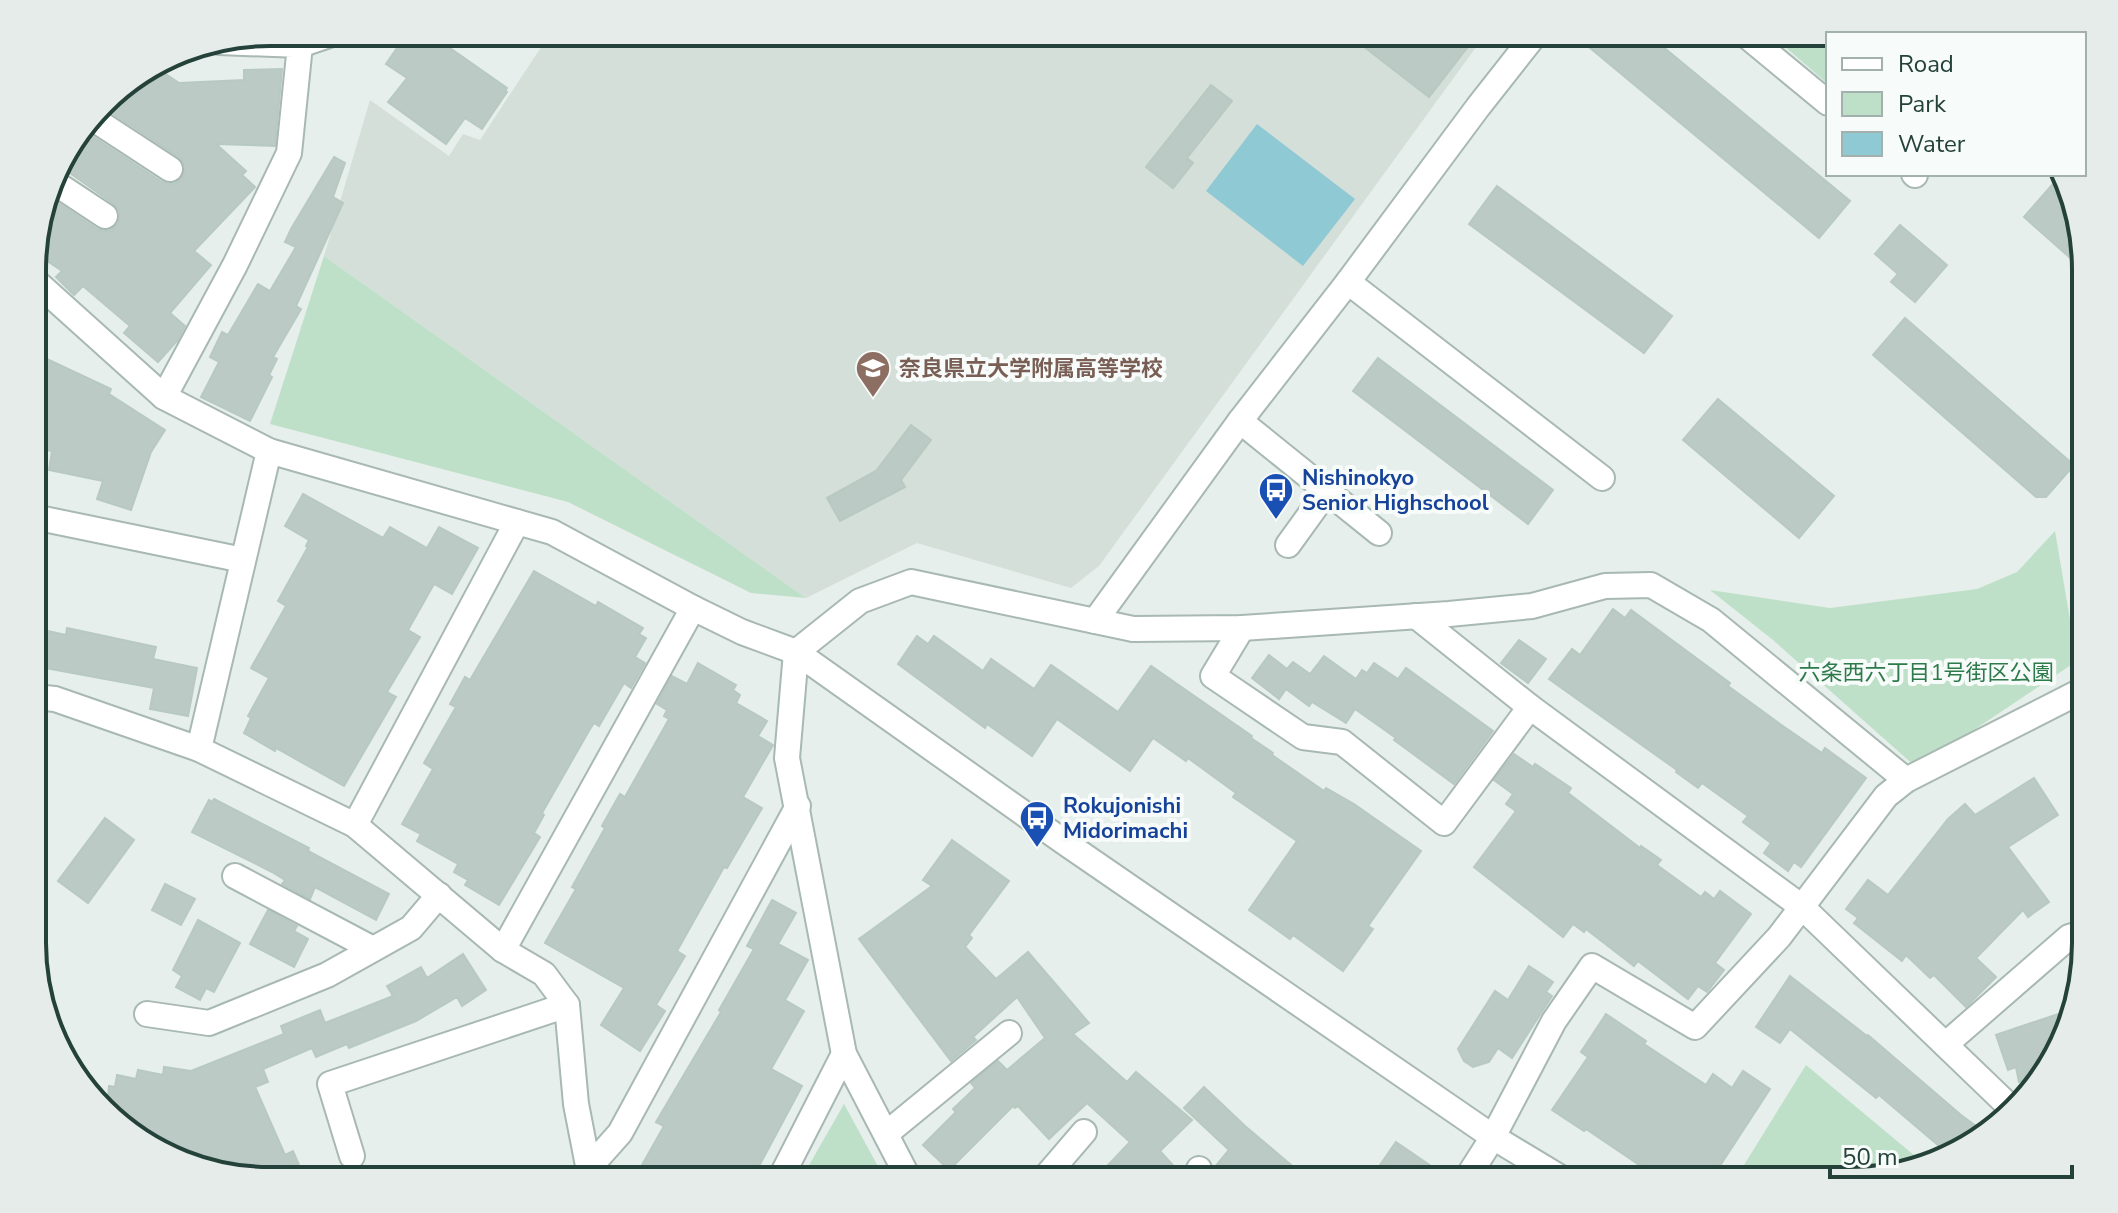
<svg xmlns="http://www.w3.org/2000/svg" width="2118" height="1213" font-family="'Nunito Sans','Noto Sans JP',sans-serif">
	<style>
		.built { fill: #d4dfda }
		.green { fill: #bfe0c8 }
		.water { fill: #8ec9d4 }
		.building { fill: #bbcac4; stroke: #b8c9c2; stroke-width: 2 }
		.lines { fill: none; stroke-linecap: round; stroke-linejoin: round }
		.minor-casing { stroke: #a8b8b2; stroke-width: 28 }
		.minor { stroke: #fff; stroke-width: 24 }
		.labels { text-anchor: middle; stroke-width: 8; stroke-linejoin: round; paint-order: stroke }
		.education-label { font-size: 22px; font-weight: bold; fill: #785e54; stroke: #f7fbf9; text-anchor: start }
		.transit-label { font-size: 22px; font-weight: bold; fill: #164399; stroke: #f7fbf9; text-anchor: start }
		.park-label { font-size: 22px; fill: #2d7a4b; stroke: #f7fbf9 }
		.rim { fill: none; stroke: #24423a; stroke-width: 4 }
	</style>
	<rect width="100%" height="100%" fill="#e6efeb"/>
	<polygon class="built" points="551,32 1487,32 1099,566 1071,588 917,543 806,598 324,256 370,100 449,156 463,134 480,140"/>
	<g class="green">
		<polygon points="1768,32 1848,32 1856,34 1828,34 1828,84"/>
		<polygon points="324,256 806,598 751,593 568,502 270,424"/>
		<polygon points="2055,531 2077,661 1917,768 1773,640 1710,590 1830,608 1977,589 2017,572"/>
		<polygon points="1806,1065 1921,1161 1863,1181 1734,1181"/>
		<polygon points="844,1104 886,1181 800,1181"/>
	</g>
	<polygon class="water" points="1257,124 1355,199 1303,266 1206,191"/>
	<g class="building">
		<polygon points="408,32 427,32 507,88 505,91 507,92 482,129 465,118 446,144 388,102 407,78 386,64"/>
		<polygon points="1345,32 1446,32 1467,48 1429,97"/>
		<polygon points="1601,32 1645,32 1850,201 1819,238 1589,47"/>
		<polygon points="154,66 179,83 244,80 244,70 282,69 275,146 216,144 246,171 242,175 255,187 194,251 211,265 170,313 185,326 177,341 158,362 124,333 130,326 83,286 74,295 56,277 62,271 34,252 34,240 38,225 55,201 97,229 105,231 111,230 118,224 120,216 119,210 114,204 67,171 90,135 162,182 168,184 176,183 183,176 185,169 183,162 179,157 106,109 123,85"/>
		<polygon points="1211,85 1232,101 1187,158 1193,163 1173,188 1146,167"/>
		<polygon points="334,157 345,163 333,197 343,203 296,306 301,309 273,357 277,359 269,375 272,377 250,421 201,397 219,362 210,357 222,332 228,335 258,284 270,291 296,247 285,242 291,229"/>
		<polygon points="2059,177 2085,254 2085,271 2024,217"/>
		<polygon points="1497,186 1672,316 1644,353 1469,224"/>
		<polygon points="1900,225 1947,265 1915,302 1891,282 1898,274 1875,254"/>
		<polygon points="1905,318 2074,465 2046,497 2036,497 1873,355"/>
		<polygon points="34,353 111,389 109,394 165,430 151,452 131,510 97,499 103,481 49,470 52,451 34,448"/>
		<polygon points="1378,358 1553,490 1528,524 1353,391"/>
		<polygon points="1718,399 1834,496 1799,538 1683,440"/>
		<polygon points="911,425 931,440 901,480 905,487 840,521 827,498 876,471"/>
		<polygon points="303,494 383,538 390,527 427,548 439,527 478,548 452,594 434,584 408,630 420,637 387,692 396,697 344,786 276,748 275,751 244,733 251,718 248,716 269,678 251,668 286,606 278,601 308,547 306,546 309,540 285,526"/>
		<polygon points="534,571 596,606 598,602 643,628 639,634 646,638 635,657 645,663 631,688 624,683 599,726 594,723 590,729 542,813 544,815 534,833 540,837 499,905 465,885 468,880 454,872 458,864 417,841 421,834 402,824 433,769 424,763 456,707 450,704 465,677 470,680"/>
		<polygon points="1613,609 1625,618 1631,610 1730,683 1728,686 1780,724 1822,753 1825,748 1866,778 1801,867 1794,862 1788,871 1764,853 1771,843 1743,822 1748,816 1702,783 1698,788 1676,772 1677,770 1549,679 1572,649 1580,655"/>
		<polygon points="34,628 66,635 67,628 156,647 153,659 197,668 188,716 150,709 154,688 34,666"/>
		<polygon points="917,636 928,644 934,636 983,671 991,659 1034,689 1051,665 1118,712 1151,666 1252,736 1251,738 1273,753 1272,755 1324,791 1326,788 1354,804 1421,851 1368,926 1373,929 1343,971 1293,935 1290,939 1249,910 1297,841 1233,797 1236,793 1188,758 1186,761 1153,738 1130,771 1057,719 1032,756 987,724 985,728 898,664"/>
		<polygon points="1519,640 1546,659 1528,683 1501,663"/>
		<polygon points="1269,655 1287,669 1293,662 1310,674 1324,656 1356,679 1362,670 1367,673 1374,663 1398,679 1406,668 1493,731 1454,784 1394,740 1396,738 1355,709 1346,723 1312,702 1309,706 1286,689 1279,699 1252,678"/>
		<polygon points="698,663 736,685 733,690 740,695 736,703 767,721 758,736 773,745 743,797 762,808 727,868 724,867 677,951 685,956 656,1005 665,1011 640,1051 601,1025 624,988 545,943 576,889 572,887 605,828 602,826 620,794 625,797 669,719 664,716 667,710 657,704 672,676 687,684"/>
		<polygon points="1514,754 1533,767 1535,764 1571,788 1568,793 1640,848 1641,846 1661,860 1657,865 1701,897 1705,892 1714,899 1720,891 1751,914 1715,963 1724,970 1707,992 1698,986 1688,999 1638,961 1634,966 1586,929 1584,932 1573,924 1563,937 1474,867 1516,811 1506,804 1513,794 1494,780"/>
		<polygon points="2034,778 2058,815 2008,847 2049,902 2028,917 2023,910 1976,958 1996,977 1966,1007 1934,975 1930,978 1906,955 1902,961 1854,923 1858,918 1846,909 1868,880 1888,895 1948,819 1965,804 1975,815"/>
		<polygon points="214,799 309,848 308,851 389,894 376,920 315,887 310,899 282,884 285,880 272,872 192,832 209,800 212,802"/>
		<polygon points="105,818 134,840 88,903 58,881"/>
		<polygon points="952,840 1009,881 969,935 972,938 965,947 996,979 1028,952 1089,1023 1073,1034 1127,1082 1136,1072 1192,1120 1160,1151 1180,1173 1178,1181 1093,1181 1130,1142 1087,1103 1049,1139 1018,1106 1015,1108 1013,1106 949,1170 923,1145 956,1112 953,1109 975,1088 971,1083 998,1061 1007,1070 1045,1038 1017,997 973,1037 976,1040 951,1061 859,939 932,886 923,880"/>
		<polygon points="165,884 195,899 181,925 152,910"/>
		<polygon points="772,900 796,913 778,944 808,960 785,1000 804,1011 771,1069 802,1086 758,1168 755,1167 747,1181 633,1181 664,1126 656,1122 721,1012 719,1010 754,949 747,946"/>
		<polygon points="268,910 297,926 294,931 308,939 294,967 250,944"/>
		<polygon points="198,920 240,943 214,992 206,988 200,1000 176,987 182,976 173,970"/>
		<polygon points="463,954 486,990 462,1006 457,997 416,1021 349,1048 347,1044 316,1057 312,1048 263,1069 268,1082 255,1087 285,1155 293,1151 306,1181 270,1181 152,1149 107,1108 109,1086 115,1087 117,1075 136,1079 138,1070 163,1075 164,1067 191,1071 284,1034 281,1026 320,1010 325,1023 393,996 387,986 421,967 427,978"/>
		<polygon points="1529,966 1553,982 1546,992 1552,996 1512,1058 1498,1048 1489,1062 1473,1067 1464,1061 1458,1049 1495,991 1508,1000"/>
		<polygon points="1790,976 1867,1036 1868,1035 1961,1115 1987,1134 1980,1141 1946,1152 1879,1095 1876,1098 1790,1029 1780,1043 1756,1027"/>
		<polygon points="2070,1010 2054,1062 2038,1078 2019,1082 2016,1067 2008,1070 1996,1035"/>
		<polygon points="1606,1014 1646,1041 1644,1044 1706,1085 1713,1074 1732,1088 1743,1071 1770,1089 1710,1181 1663,1181 1586,1129 1584,1131 1552,1110 1588,1057 1581,1052"/>
		<polygon points="1204,1087 1245,1126 1310,1181 1210,1181 1214,1168 1229,1150 1184,1108"/>
		<polygon points="1396,1142 1450,1179 1450,1181 1369,1181"/>
	</g>
	<g class="lines">
		<g class="minor-casing">
			<g id="minor">
				<polyline points="297,32 300,45 338,32"/>
				<polyline points="483,32 484,32"/>
				<polyline points="1742,32 1828,103"/>
				<polyline points="92,118 170,169"/>
				<polyline points="1914,174 1915,175"/>
				<polyline points="52,181 105,216"/>
				<polyline points="34,280 164,397 269,451 552,532 693,608 742,632 796,652 1064,842 1493,1137 1566,1181"/>
				<polyline points="1348,282 1602,478"/>
				<polyline points="164,397 235,265 289,153 300,45 219,42"/>
				<polyline points="1240,421 1379,533"/>
				<polyline points="34,517 243,560"/>
				<polyline points="1288,545 1327,491"/>
				<polyline points="1416,616 1530,707 1802,907 2011,1108"/>
				<polyline points="1095,621 1240,421 1348,282 1478,107 1537,32"/>
				<polyline points="1242,628 1213,676 1303,737 1342,742 1444,823 1530,707"/>
				<polyline points="34,697 55,699 199,749 269,451"/>
				<polyline points="199,749 355,825 503,950 544,974 567,1005 576,1104 591,1181"/>
				<polyline points="355,825 517,522"/>
				<polyline points="235,876 373,949"/>
				<polyline points="503,950 693,608"/>
				<polyline points="147,1014 209,1023 327,975 411,928 439,895"/>
				<polyline points="1946,1044 2069,937 2086,932"/>
				<polyline points="887,1133 1009,1033"/>
				<polyline points="352,1156 330,1084 567,1005"/>
				<polyline points="588,1169 620,1133 798,806"/>
				<polyline points="779,1181 844,1054"/>
				<polyline points="910,1181 844,1054 787,758 796,652 860,601 911,582 1133,629 1242,628 1449,614 1532,606 1605,586 1651,585 1711,620 1906,780"/>
				<polyline points="1042,1181 1084,1132"/>
				<polyline points="1193,1181 1199,1169"/>
				<polyline points="1465,1181 1493,1137 1554,1021 1592,966 1695,1027 1779,937 1886,796 1906,780 2085,689"/>
			</g>
		</g>
		<use href="#minor" class="minor"/>
	</g>
	<defs>
		<g id="school-pin" transform="scale(1.8)"><path d="M0 17L-7.5 6A9.5 9.5 0 1 1 7.5 6Z" fill="#8d6e63" stroke="#f7fbf9"/><path d="M0-5L7-2L0 1L-7-2ZM-4 1L0 2.5L4 1V4Q0 6-4 4Z" fill="#fff"/></g>
		<g id="bus-pin" transform="scale(1.8)"><path d="M0 17L-7.5 6A9.5 9.5 0 1 1 7.5 6Z" fill="#1a4fb4" stroke="#f7fbf9"/><path d="M-5-6H5V4H4V6H2V4H-2V6H-4V4H-5ZM-3.5-4V0h7V-4ZM-3.5 1.2v1.5H-2V1.2ZM2 1.2v1.5H3.5V1.2Z" fill="#fff"/></g>
	</defs>
	<g fill-rule="evenodd">
		<use href="#school-pin" x="873" y="368"/>
		<use href="#bus-pin" x="1276" y="490"/>
		<use href="#bus-pin" x="1037" y="818"/>
	</g>
	<g class="labels">
		<g class="education-label">
			<text x="899" y="376">奈良県立大学附属高等学校</text>
		</g>
		<g class="transit-label">
			<text x="1302" y="485">Nishinokyo<tspan x="1302" dy="25">Senior Highschool</tspan></text>
			<text x="1063" y="813">Rokujonishi<tspan x="1063" dy="25">Midorimachi</tspan></text>
		</g>
		<g class="park-label">
			<text x="1926" y="680">六条西六丁目1号街区公園</text>
		</g>
	</g>
	<path d="M0 0H2118V1213H0ZM270 46H1848A224 224 0 0 1 2072 270V943A224 224 0 0 1 1848 1167H270A224 224 0 0 1 46 943V270A224 224 0 0 1 270 46Z" fill="#e6ecea" fill-rule="evenodd"/>
	<path class="rim" d="M270 46H1848A224 224 0 0 1 2072 270V943A224 224 0 0 1 1848 1167H270A224 224 0 0 1 46 943V270A224 224 0 0 1 270 46Z"/>
	<rect x="1826" y="32" width="260" height="144" fill="#f7fbf9" stroke="#a3b1ad" stroke-width="2"/>
	<rect x="1842" y="58" width="40" height="12" fill="#ffffff" stroke="#a3b1ad" stroke-width="2"/>
	<text x="1898" y="72" font-size="24" fill="#24423a">Road</text>
	<rect x="1842" y="92" width="40" height="24" fill="#bfe0c8" stroke="#a3b1ad" stroke-width="2"/>
	<text x="1898" y="112" font-size="24" fill="#24423a">Park</text>
	<rect x="1842" y="132" width="40" height="24" fill="#8ec9d4" stroke="#a3b1ad" stroke-width="2"/>
	<text x="1898" y="152" font-size="24" fill="#24423a">Water</text>
	<path d="M1830 1165v12h242v-12" fill="none" stroke="#24423a" stroke-width="4"/>
	<text x="1842" y="1165" font-size="24" fill="#24423a" stroke="#f7fbf9" stroke-width="6" paint-order="stroke">50 m</text>
</svg>
